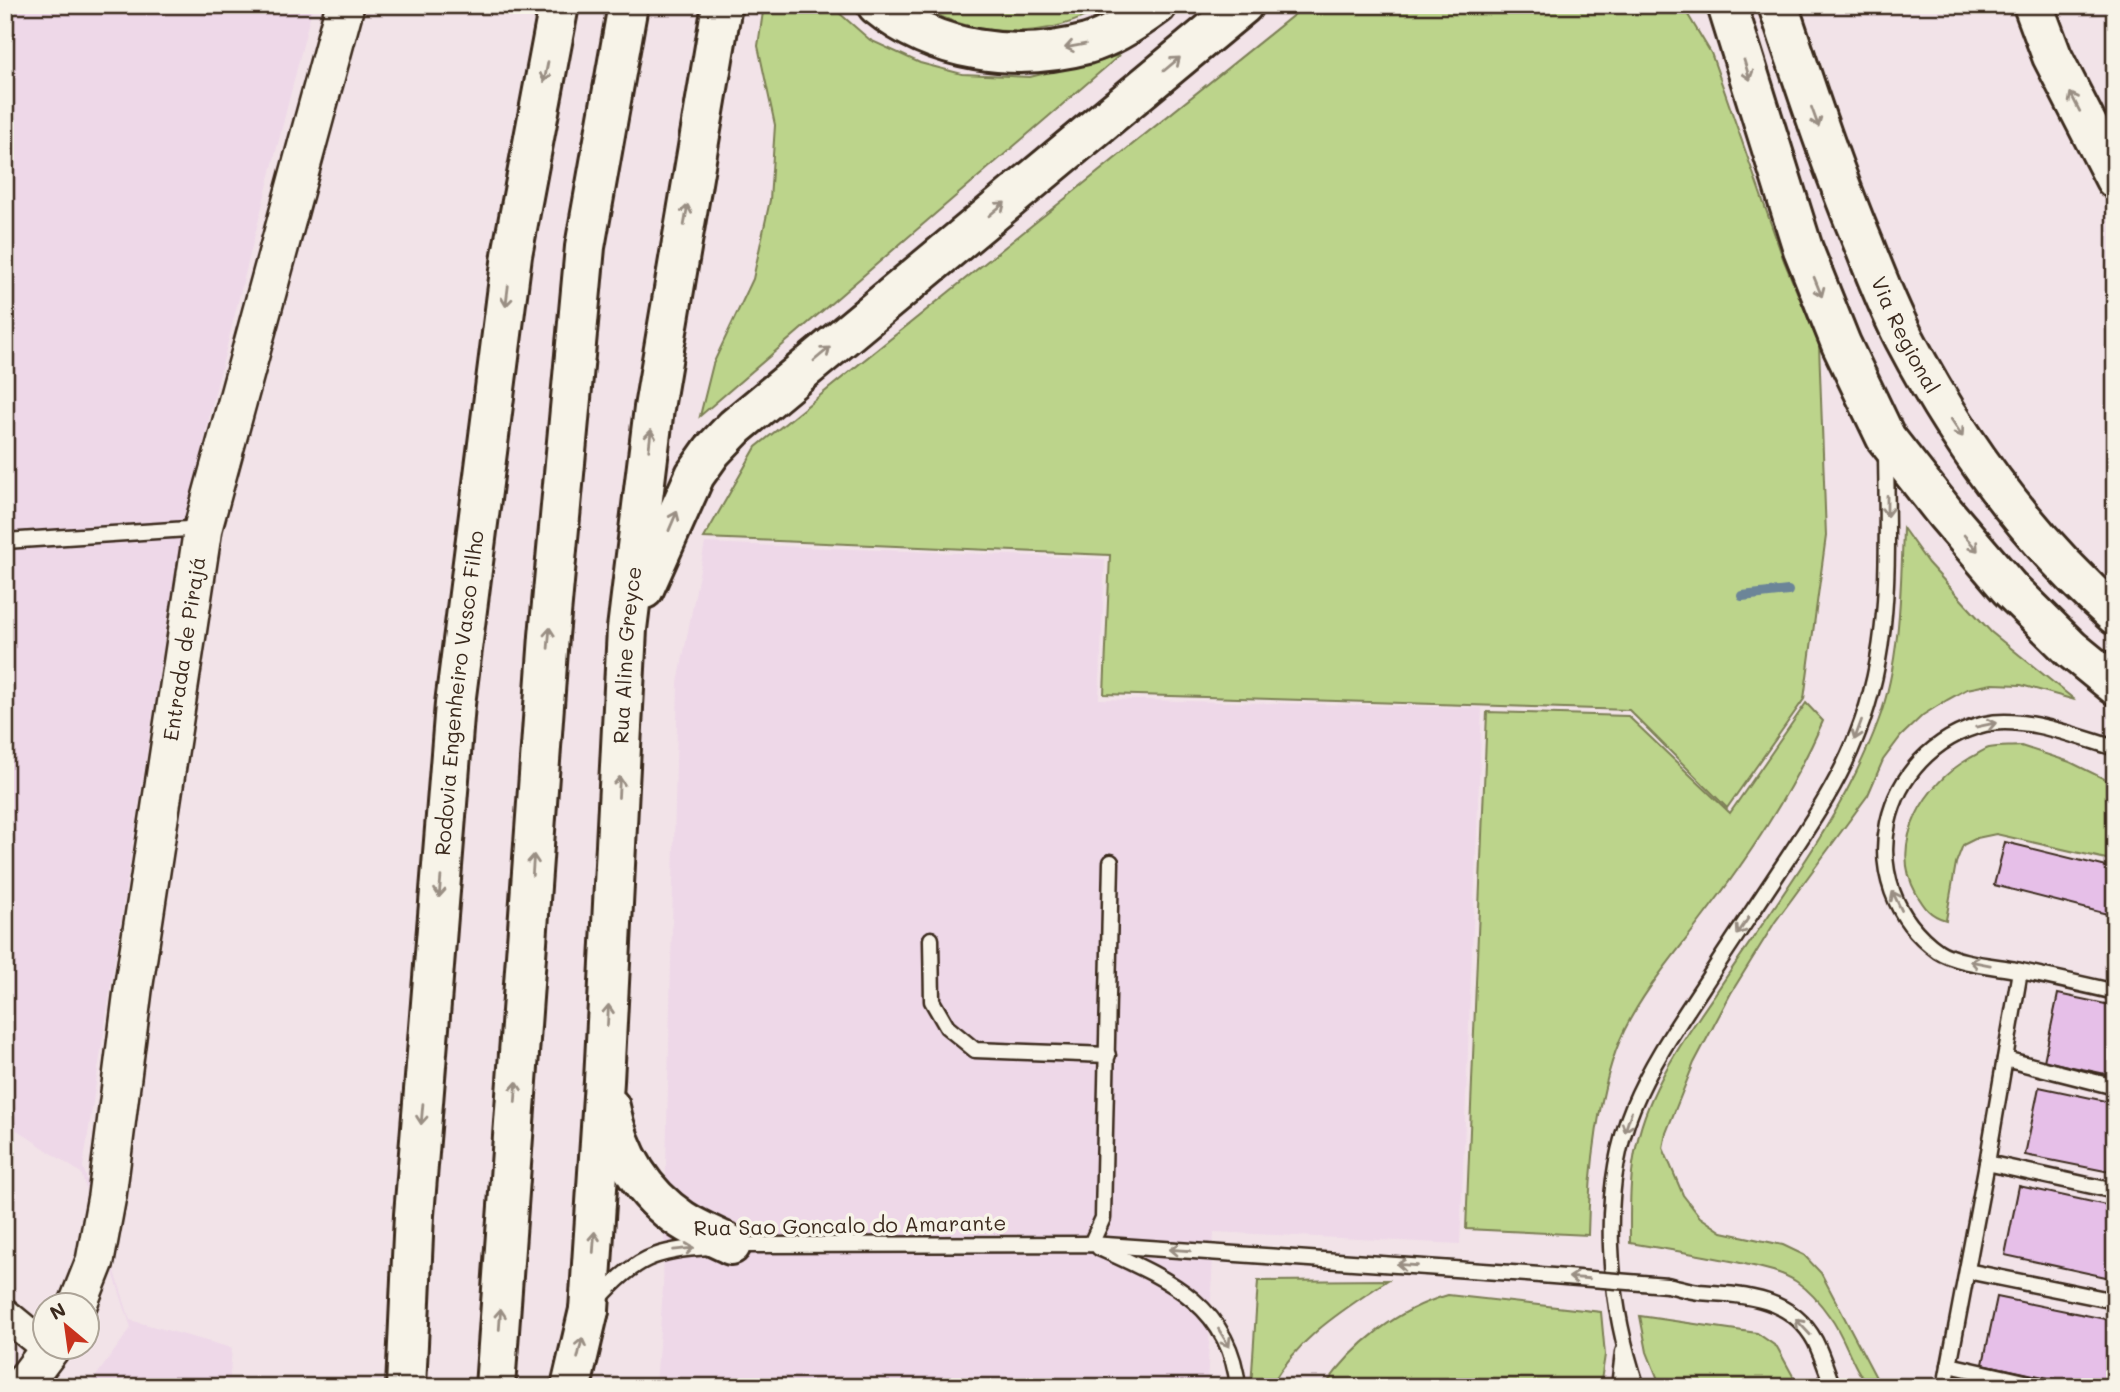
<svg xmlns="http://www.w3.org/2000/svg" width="2120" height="1392" font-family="Mali,sans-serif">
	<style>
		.built { fill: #eed8e8 }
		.green { fill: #bcd48b; stroke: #7c7f54; stroke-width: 2 }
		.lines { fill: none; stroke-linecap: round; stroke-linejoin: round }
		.stream { stroke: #6c8598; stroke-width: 10 }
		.building { fill: #e6bfe8; stroke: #3b2a1e; stroke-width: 2 }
		.service-casing { stroke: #3b2a1e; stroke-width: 19 }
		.minor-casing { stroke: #3b2a1e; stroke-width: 35 }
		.tertiary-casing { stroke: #3b2a1e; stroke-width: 42 }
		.primary-casing { stroke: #3b2a1e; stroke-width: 44 }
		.motorway-casing { stroke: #3b2a1e; stroke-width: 44 }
		.service { stroke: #f7f3e8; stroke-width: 14 }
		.minor { stroke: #f7f3e8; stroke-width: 30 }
		.tertiary { stroke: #f7f3e8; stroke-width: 37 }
		.primary { stroke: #f7f3e8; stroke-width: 38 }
		.motorway { stroke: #f7f3e8; stroke-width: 38 }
		.service-bridge-casing { stroke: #3b2a1e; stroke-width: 19; stroke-linecap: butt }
		.service-bridge { stroke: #f7f3e8; stroke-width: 14 }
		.oneway { stroke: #998e83 }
		.labels { text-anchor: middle; stroke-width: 7; stroke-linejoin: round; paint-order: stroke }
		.street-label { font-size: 21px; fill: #3b2a1e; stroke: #f7f3e8 }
	</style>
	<rect width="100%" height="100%" fill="#f2e3e8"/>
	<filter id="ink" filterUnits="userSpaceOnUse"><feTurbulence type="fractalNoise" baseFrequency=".0143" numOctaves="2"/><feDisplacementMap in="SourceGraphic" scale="14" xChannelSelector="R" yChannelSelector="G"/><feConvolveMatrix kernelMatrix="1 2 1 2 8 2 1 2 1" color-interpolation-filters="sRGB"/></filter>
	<g filter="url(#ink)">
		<g class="built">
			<polygon points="5,5 313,5 211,409 170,604 83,1167 130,1320 232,1348 229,1387 88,1387 131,1328 81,1173 5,1122"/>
			<polygon points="705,543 1105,559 1099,699 1482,708 1460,1244 1214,1232 1207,1387 656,1387 663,1287 678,683"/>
		</g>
		<g class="green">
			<polygon points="764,5 830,5 870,40 920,63 962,74 1030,77 1120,55 700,416 713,364 753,279 770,200 775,125 758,46"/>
			<path d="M919,5H1106C1050,41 975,39 919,5Z"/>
			<polygon points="1306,5 1682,5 1711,53 1784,261 1819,344 1826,536 1804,699 1727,808 1629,710 1104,694 1110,555 704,538 756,447"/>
			<path d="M1903,528L1928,563L1991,632L2075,700L2021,685L1992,684L1967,689L1947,700L1923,715L1901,736L1883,760L1868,795L1775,922L1731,993L1694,1063L1666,1133L1663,1148L1683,1195L1700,1217L1722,1232L1783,1245L1804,1255L1821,1273L1881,1387H1870C1851,1367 1846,1338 1830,1317C1821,1304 1810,1291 1797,1282C1779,1270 1756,1267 1736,1262C1701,1255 1666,1249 1630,1243C1630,1210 1629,1176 1637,1143C1649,1088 1684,1039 1715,994C1773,906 1841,821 1878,722C1900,664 1901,590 1903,528Z"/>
			<path d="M1806,703L1823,721C1791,794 1748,858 1700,921C1673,957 1644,990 1624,1031C1598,1086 1589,1173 1588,1235L1466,1229L1487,712L1628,716L1730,813Z"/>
			<path d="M2021,746L2070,762L2115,784V861L1996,834L1977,838L1963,845L1956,863L1946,920C1930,916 1924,907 1916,893C1888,843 1925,783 1970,758C1976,755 1983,750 1989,748C1999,746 2011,747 2021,746Z"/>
			<path d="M1388,1280C1340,1312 1300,1336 1270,1387H1251L1258,1281Z"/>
			<path d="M1448,1295L1601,1312L1605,1355L1600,1387H1324C1354,1344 1398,1309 1448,1295Z"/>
			<polygon points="1640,1316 1757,1333 1777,1347 1799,1387 1661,1387 1647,1352"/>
		</g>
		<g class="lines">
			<polyline class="stream" points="1742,596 1788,591"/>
		</g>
		<g class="building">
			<polygon points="2005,842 2115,869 2115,916 1994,885"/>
			<polygon points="2058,994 2115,1006 2115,1076 2044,1061"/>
			<polygon points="2039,1087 2115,1103 2115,1173 2025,1155"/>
			<polygon points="2019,1186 2115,1207 2115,1279 2005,1255"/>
			<polygon points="1997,1297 2115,1321 2115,1387 2090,1387 1983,1364"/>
			<polygon points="1980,1382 2002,1387 1979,1387"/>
		</g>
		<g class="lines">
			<g class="service-casing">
				<g id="service">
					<polyline points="5,541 203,528"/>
					<path d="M2115,748C2078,737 2023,715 1985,724C1879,750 1848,886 1938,951C1956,963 1995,966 2016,970C2049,977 2082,984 2115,992"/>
					<polyline points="931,939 932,1001 947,1027 975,1050 1108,1055"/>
					<polyline points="2005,1059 2115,1087"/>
					<polyline points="1987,1163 2115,1191"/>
					<polyline points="1091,1244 1103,1218 1111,862"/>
					<polyline points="731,1245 1091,1244 1540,1275"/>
					<path d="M1099,1248C1165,1278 1230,1304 1238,1387"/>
					<polyline points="1967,1271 2115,1301"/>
					<path d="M1667,1285C1677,1287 1689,1291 1699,1292C1742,1295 1791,1296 1815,1341C1822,1355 1827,1372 1833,1387"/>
					<path d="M598,1300C635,1258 655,1250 710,1247"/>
					<polyline points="1949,1365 2047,1387"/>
					<polyline points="1619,1387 1623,1352"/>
					<path d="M1637,1387C1608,1302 1598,1191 1633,1107C1651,1064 1677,1026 1702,988C1727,949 1753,911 1778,873C1807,829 1838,785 1857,735C1893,646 1887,547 1886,453"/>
					<polyline points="1945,1387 1987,1163 2020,971"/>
				</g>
			</g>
			<g class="minor-casing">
				<polyline id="minor" points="5,1314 50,1351"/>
			</g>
			<g class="tertiary-casing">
				<g id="tertiary">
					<path id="s1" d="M78,1304L95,1261L107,1196L133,990L203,528L345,5"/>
					<polyline points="21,1387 52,1346"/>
				</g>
			</g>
			<g class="primary-casing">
				<g id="primary">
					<path d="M877,5C934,52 1016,63 1087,44C1111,37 1137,20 1157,5"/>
					<polyline points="1727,5 1803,249 1841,344 1886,438 1945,513 2009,588 2071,649 2115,685"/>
					<path id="s2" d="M1778,5C1805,86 1831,166 1864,245C1876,276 1889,308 1904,338C1959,443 2026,536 2115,615"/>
					<polyline points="2033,5 2052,56 2115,179"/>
					<polyline points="644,589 695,475 712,451 735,427 1243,5"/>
					<path d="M610,1107C619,1153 642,1193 682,1220C697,1230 715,1237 731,1245"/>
					<path id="s3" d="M589,1310L604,1081L627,629L654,408L722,5"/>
				</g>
			</g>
			<g class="motorway-casing">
				<g id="motorway">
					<path id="s4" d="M406,1387L414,1215L455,704L512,255L559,5"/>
					<polyline points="495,1387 549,636 585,247 628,5"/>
					<polyline points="571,1387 589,1310"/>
				</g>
			</g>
			<use href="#service" class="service"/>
			<use href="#minor" class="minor"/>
			<use href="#tertiary" class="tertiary"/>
			<use href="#primary" class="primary"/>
			<use href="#motorway" class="motorway"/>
			<g class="service-bridge-casing">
				<polyline id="service-bridge" points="1540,1275 1667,1285"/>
			</g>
			<use href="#service-bridge" class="service-bridge"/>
		</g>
		<defs><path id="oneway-shaft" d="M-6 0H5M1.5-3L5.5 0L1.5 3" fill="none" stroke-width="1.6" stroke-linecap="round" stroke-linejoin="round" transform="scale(1.75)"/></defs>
		<g class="oneway">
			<use href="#oneway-shaft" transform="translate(1075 46) rotate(170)"/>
			<use href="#oneway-shaft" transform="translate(1172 64) rotate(-40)"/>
			<use href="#oneway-shaft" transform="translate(1747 70) rotate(73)"/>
			<use href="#oneway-shaft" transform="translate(546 72) rotate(101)"/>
			<use href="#oneway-shaft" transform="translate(2075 102) rotate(-117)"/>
			<use href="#oneway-shaft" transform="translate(1815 117) rotate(70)"/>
			<use href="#oneway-shaft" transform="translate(997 209) rotate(-40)"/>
			<use href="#oneway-shaft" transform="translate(686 215) rotate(-80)"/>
			<use href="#oneway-shaft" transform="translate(1818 287) rotate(68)"/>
			<use href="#oneway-shaft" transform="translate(507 296) rotate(97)"/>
			<use href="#oneway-shaft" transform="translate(822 354) rotate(-40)"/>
			<use href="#oneway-shaft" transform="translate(1957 428) rotate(57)"/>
			<use href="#oneway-shaft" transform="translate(650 440) rotate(-83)"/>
			<use href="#oneway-shaft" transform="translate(1887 506) rotate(90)"/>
			<use href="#oneway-shaft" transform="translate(673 521) rotate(-67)"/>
			<use href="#oneway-shaft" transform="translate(1971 543) rotate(49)"/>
			<use href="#oneway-shaft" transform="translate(549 638) rotate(-85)"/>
			<use href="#oneway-shaft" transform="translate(1986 725) rotate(-12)"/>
			<use href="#oneway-shaft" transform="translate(1858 730) rotate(110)"/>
			<use href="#oneway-shaft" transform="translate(619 787) rotate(-87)"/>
			<use href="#oneway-shaft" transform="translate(533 865) rotate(-86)"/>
			<use href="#oneway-shaft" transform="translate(440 887) rotate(95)"/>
			<use href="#oneway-shaft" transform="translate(1897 901) rotate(-116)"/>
			<use href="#oneway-shaft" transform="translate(1743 926) rotate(124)"/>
			<use href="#oneway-shaft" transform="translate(1980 963) rotate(-169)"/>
			<use href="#oneway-shaft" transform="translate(608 1015) rotate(-87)"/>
			<use href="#oneway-shaft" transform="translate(516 1092) rotate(-86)"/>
			<use href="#oneway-shaft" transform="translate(422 1114) rotate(95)"/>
			<use href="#oneway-shaft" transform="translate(1628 1122) rotate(108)"/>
			<use href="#oneway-shaft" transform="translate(594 1242) rotate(-86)"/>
			<use href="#oneway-shaft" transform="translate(684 1249) rotate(-6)"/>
			<use href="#oneway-shaft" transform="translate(1180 1250) rotate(-176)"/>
			<use href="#oneway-shaft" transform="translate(1407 1265) rotate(-176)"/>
			<use href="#oneway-shaft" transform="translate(1579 1278) rotate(-176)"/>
			<use href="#oneway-shaft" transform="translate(500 1319) rotate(-86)"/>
			<use href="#oneway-shaft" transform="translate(1803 1327) rotate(-133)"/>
			<use href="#oneway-shaft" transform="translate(1224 1338) rotate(58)"/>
			<use href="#oneway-shaft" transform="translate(580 1348) rotate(-77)"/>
		</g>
	</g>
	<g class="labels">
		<g class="street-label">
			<text dy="7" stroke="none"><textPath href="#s2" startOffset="354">Via Regional</textPath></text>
			<text dy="7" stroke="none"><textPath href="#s1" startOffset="665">Entrada de Pirajá</textPath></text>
			<text dy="7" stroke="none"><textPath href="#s3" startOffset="656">Rua Aline Greyce</textPath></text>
			<text dy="7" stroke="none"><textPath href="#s4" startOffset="696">Rodovia Engenheiro Vasco Filho</textPath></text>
			<text transform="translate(850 1226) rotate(-1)" y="7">Rua Sao Goncalo do Amarante</text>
		</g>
	</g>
	<rect width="2120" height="1392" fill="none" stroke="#f7f3e8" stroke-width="28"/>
	<rect x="14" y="14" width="2092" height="1364" fill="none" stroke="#3b2a1e" stroke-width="2.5" filter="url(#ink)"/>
	<g transform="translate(66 1326) rotate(331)"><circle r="33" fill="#f7f3e8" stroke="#aca397" stroke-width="2"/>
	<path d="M0-5L12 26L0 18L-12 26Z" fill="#c8321e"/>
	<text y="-10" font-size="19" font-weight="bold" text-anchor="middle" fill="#3b2a1e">N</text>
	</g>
</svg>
